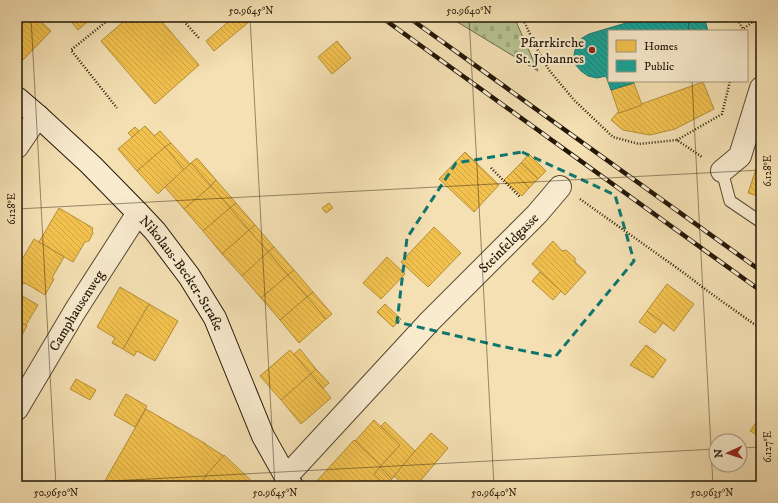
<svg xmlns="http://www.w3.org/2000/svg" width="778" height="503" font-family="'IM FELL DW Pica',serif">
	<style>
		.cemetery { fill: url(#cemetery-stones); stroke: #6c6d4c }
		.homes { fill: url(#homes-back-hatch); stroke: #b48e39 }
		.public { fill: url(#public-back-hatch); stroke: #1b796c }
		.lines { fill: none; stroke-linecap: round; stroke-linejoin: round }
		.service-casing { stroke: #574932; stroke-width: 13 }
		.minor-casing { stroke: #574932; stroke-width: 24 }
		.secondary-casing { stroke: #231707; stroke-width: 24 }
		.path { stroke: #231707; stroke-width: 2.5; stroke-dasharray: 1 2; stroke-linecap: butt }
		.service { stroke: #f8ebce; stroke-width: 11 }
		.minor { stroke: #f8ebce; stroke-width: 22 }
		.secondary { stroke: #f8ebce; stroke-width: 22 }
		.rail-casing { stroke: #231707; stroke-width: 4.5 }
		.rail { stroke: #f8ebce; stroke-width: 3; stroke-dasharray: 9; stroke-linecap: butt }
		.marked { fill: none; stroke: #0f766e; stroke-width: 3; stroke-dasharray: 8 5; stroke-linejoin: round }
		.ticks { fill: none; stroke: #231707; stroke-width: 1; stroke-opacity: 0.45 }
		.poi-dot { fill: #8f2418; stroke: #f8ebce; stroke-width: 1.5 }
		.labels { text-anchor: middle; stroke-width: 4; stroke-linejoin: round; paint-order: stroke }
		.poi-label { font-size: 14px; fill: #231707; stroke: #f8ebce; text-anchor: end }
		.street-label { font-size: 14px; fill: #231707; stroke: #f8ebce }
		.neatline { fill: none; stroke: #231707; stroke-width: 1.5 }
		.ticks-label { font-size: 10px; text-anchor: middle; fill: #231707 }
	</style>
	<defs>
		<pattern id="cemetery-stones" width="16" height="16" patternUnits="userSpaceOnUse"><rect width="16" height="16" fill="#b6c391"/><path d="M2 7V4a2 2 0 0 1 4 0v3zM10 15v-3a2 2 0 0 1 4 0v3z" fill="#9ca77c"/></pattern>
		<pattern id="homes-back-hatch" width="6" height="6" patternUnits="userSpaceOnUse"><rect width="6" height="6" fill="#f2c14e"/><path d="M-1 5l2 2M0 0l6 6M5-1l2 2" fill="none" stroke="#cfa543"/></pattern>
		<pattern id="public-back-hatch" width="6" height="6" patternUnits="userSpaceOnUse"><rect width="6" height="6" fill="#17a398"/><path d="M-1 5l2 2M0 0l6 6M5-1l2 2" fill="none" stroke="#14847a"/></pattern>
	</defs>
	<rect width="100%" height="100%" fill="#f4e0b3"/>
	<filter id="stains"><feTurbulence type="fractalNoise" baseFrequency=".005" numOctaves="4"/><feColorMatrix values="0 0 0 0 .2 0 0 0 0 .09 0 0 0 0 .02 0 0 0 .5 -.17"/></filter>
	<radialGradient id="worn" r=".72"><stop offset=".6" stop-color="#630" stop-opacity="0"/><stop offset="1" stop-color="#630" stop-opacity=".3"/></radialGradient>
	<polygon class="cemetery" points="450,17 514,17 538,71 454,20"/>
	<g class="homes">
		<polygon points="17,17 25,17 17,25"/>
		<polygon points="25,17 36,17 51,31 23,60 17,54 17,25"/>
		<polygon points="71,17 93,17 78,30 69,19"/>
		<polygon points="129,17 158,17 199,65 155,104 101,41"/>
		<polygon points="234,17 255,17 214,51 206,41"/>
		<polygon points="337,41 351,58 332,74 318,57"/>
		<polygon points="703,82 714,109 675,129 650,135 623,130 611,120 618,112 619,113 642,105 641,104"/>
		<polygon points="634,83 642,105 619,113 611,90"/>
		<polygon points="145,126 165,147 137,171 118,149"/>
		<polygon points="135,127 139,131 132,137 128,133"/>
		<polygon points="160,131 171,143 165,147 154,136"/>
		<polygon points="171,143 190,164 184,170 165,147"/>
		<polygon points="165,147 184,170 165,187 158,194 137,171"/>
		<polygon points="465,152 499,185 474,212 439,179"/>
		<polygon points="761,152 761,170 756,169"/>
		<polygon points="529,154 546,171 538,179 521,163"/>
		<polygon points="197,158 216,180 211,186 191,163"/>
		<polygon points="191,163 211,186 184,209 165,187"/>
		<polygon points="521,163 538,179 529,188 513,171"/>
		<polygon points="756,169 761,170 761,197 748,193"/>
		<polygon points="513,171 529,188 522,196 504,180"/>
		<polygon points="216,180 236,203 230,208 211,186"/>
		<polygon points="211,186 230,208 203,231 184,209"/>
		<polygon points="236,203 255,225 249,230 230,208"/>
		<polygon points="329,203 333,208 326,213 322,208"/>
		<polygon points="59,208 93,228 92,230 93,233 89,241 85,242 73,262 39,242"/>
		<polygon points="230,208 249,230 222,254 203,231"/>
		<polygon points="255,225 274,247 268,252 249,230"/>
		<polygon points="434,227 461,253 428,287 401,262"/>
		<polygon points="249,230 268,252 242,276 222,254"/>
		<polygon points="34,239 64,257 52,278 54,279 45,295 25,283 24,284 17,280 17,268"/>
		<polygon points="553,241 562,251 566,250 575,258 575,262 586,272 565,295 532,264"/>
		<polygon points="274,247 294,270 288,275 268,252"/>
		<polygon points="268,252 288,275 261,298 242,276"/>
		<polygon points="387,257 405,274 381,299 363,283"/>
		<polygon points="294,270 313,292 307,297 288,275"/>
		<polygon points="540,272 561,291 553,300 532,281"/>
		<polygon points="288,275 307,297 280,320 261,298"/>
		<polygon points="667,284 694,304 674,331 647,311"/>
		<polygon points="120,287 149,304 123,349 112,343 115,338 97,327"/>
		<polygon points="313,292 332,314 326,319 307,297"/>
		<polygon points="17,293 38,305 26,325 17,320"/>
		<polygon points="307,297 326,319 299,343 280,320"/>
		<polygon points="149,304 178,321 155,361 137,351 134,356 123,349"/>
		<polygon points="385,304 401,319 393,327 377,312"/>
		<polygon points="647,311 663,323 655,333 639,322"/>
		<polygon points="17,320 27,326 17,344"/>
		<polygon points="646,345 666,360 653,378 630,365"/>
		<polygon points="300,349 316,369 311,374 294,354"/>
		<polygon points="290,350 311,374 281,400 260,376"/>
		<polygon points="316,369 329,383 323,388 311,374"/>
		<polygon points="311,374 331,398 301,424 281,400"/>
		<polygon points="76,379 96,390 90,400 70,389"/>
		<polygon points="126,394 147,406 135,427 114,415"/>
		<polygon points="146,409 206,444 205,444 224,456 207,474 200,486 102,486"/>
		<polygon points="761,415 761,437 750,431"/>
		<polygon points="374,420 400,445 381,466 355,441"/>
		<polygon points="385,422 415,451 392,479 380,467 400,445 381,426"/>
		<polygon points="431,433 448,448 416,486 406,486 394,476 415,451"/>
		<polygon points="354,440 381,466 374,474 386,486 316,486 314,484"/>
		<polygon points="224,455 257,486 200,486 207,474"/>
		<polygon points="380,467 392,479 386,486 374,474"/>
	</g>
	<polygon class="public" points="644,17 707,17 707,19 705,20 708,31 609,31 609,81 633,81 634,83 611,90 606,76 597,78 588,76 581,71 575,64 574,55 576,46 582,38 589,34 636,20 637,18"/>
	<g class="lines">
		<g class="service-casing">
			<polyline id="service" points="722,171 730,201 761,222"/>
		</g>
		<g class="minor-casing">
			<g id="minor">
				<polyline points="17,147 38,116"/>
				<polyline points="722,171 740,156 761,88"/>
				<path id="s1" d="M17,409L75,311L138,213"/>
				<path id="s2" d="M286,477L430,321L537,214L560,187"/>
			</g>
		</g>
		<g class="secondary-casing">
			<g id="secondary">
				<path id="s3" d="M17,98L38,116L91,165L138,213L155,231L189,276L215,318L263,436L286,477L292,486"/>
			</g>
		</g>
		<g class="path">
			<polyline points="112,17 71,50 117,108"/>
			<polyline points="180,17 199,38"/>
			<polyline points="522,17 536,47 549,70 574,100 613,137 639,144 677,140 702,157"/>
			<polyline points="736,17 743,29 759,17"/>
			<polyline points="677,140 722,114 730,81"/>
			<polyline points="491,168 520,197"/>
			<polyline points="580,199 684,273 709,292 761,329"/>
		</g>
		<use href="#service" class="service"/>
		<use href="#minor" class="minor"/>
		<use href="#secondary" class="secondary"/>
		<g class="rail-casing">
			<g id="rail">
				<polyline points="381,17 761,291"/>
				<polyline points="408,17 761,271"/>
			</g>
		</g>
		<use href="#rail" class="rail"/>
	</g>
	<path class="marked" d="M522,152L615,195L634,261L555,357L500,346L397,322L407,238L456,163Z"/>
	<path class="ticks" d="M31,17L56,486M250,17L275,486M469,17L494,486M688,17L689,31M692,81L713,486M17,209L761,170M740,448L761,447M17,486L716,449"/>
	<circle class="poi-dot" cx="592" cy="50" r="4"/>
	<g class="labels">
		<g class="poi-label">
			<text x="584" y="47">Pfarrkirche<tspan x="584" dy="16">St. Johannes</tspan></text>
		</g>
		<g class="street-label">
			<text dy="5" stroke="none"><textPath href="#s2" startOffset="323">Steinfeldgasse</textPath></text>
			<text dy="5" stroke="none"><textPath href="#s3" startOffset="242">Nikolaus-Becker-Straße</textPath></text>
			<text dy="5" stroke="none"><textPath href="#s1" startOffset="115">Camphausenweg</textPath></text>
		</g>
	</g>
	<rect width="778" height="503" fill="none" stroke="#f4e0b3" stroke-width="44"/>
	<rect x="608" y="30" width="140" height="52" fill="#f8ebce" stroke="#a3967e"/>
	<rect x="616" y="40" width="20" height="12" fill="#f2c14e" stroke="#a3967e"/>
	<text x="644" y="50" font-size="12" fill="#231707">Homes</text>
	<rect x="616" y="60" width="20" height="12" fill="#17a398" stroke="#a3967e"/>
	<text x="644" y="70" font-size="12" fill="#231707">Public</text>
	<g transform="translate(728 453) rotate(267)"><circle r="19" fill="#f8ebce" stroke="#a3967e"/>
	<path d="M0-3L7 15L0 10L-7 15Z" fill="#8f2418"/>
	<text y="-6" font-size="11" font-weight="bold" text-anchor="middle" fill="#231707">N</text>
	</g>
	<rect x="22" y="22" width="734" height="459" class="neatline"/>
	<g class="ticks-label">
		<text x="251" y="14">50.9645°N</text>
		<text x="469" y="14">50.9640°N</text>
		<text transform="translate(767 171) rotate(-90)" y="4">6.128°E</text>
		<text transform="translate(11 209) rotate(-90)" y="4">6.128°E</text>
		<text transform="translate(767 447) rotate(-90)" y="4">6.127°E</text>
		<text x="56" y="496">50.9650°N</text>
		<text x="275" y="496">50.9645°N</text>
		<text x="494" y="496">50.9640°N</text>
		<text x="712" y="496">50.9635°N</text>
	</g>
	<rect width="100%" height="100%" filter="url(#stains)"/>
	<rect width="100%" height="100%" fill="url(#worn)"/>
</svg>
